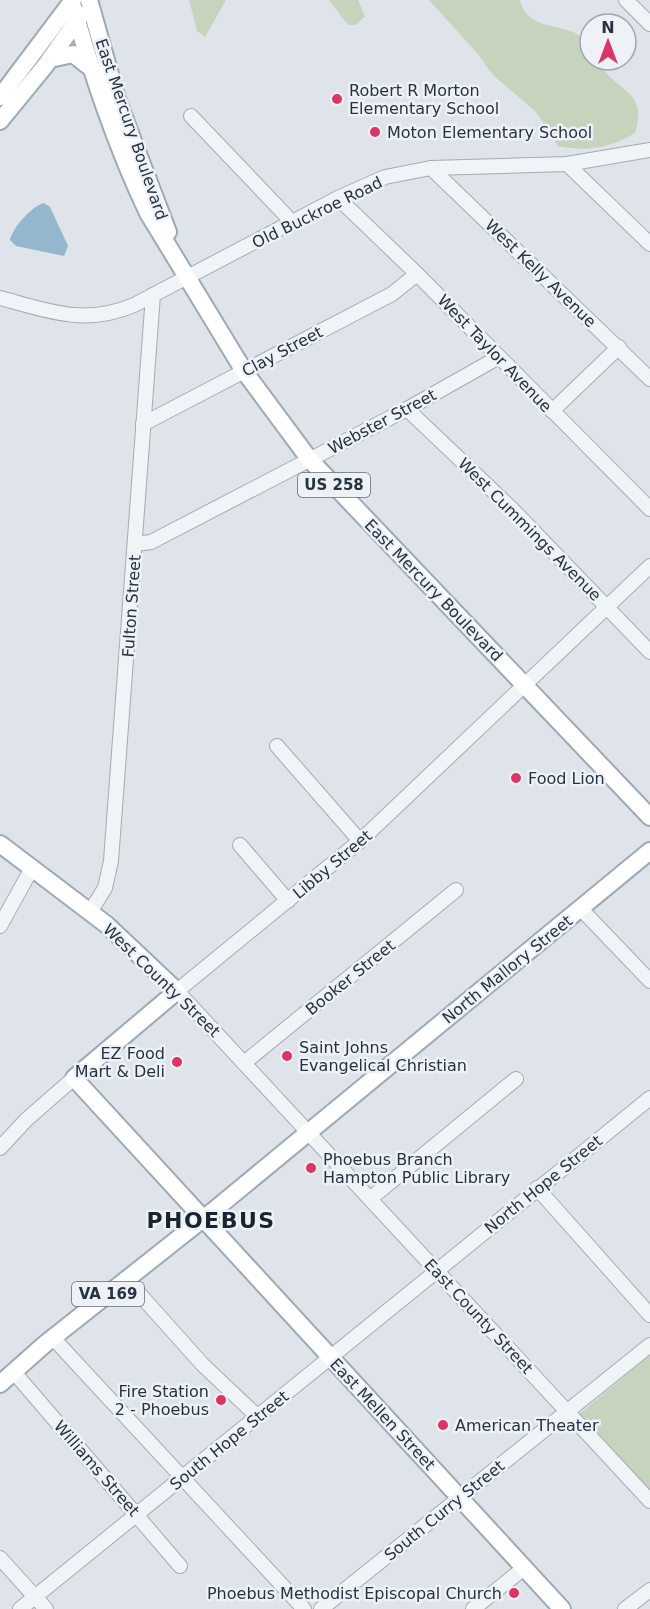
<svg xmlns="http://www.w3.org/2000/svg" width="650" height="1609" font-family="'DejaVu Sans',sans-serif">
	<style>
		.green { fill: #c6d4be }
		.water { fill: #95b7ce }
		.lines { fill: none; stroke-linecap: round; stroke-linejoin: round }
		.minor-casing { stroke: #a3abb4; stroke-width: 16 }
		.major-casing { stroke: #9caab6; stroke-width: 20 }
		.minor { stroke: #f1f4f7; stroke-width: 14 }
		.major { stroke: #fff; stroke-width: 16 }
		.poi-dot { fill: #dd3462; stroke: #eef2f7; stroke-width: 2 }
		.labels { text-anchor: middle; stroke-width: 5; stroke-linejoin: round; paint-order: stroke }
		.shield { fill: #eef2f7; stroke: #616c78; stroke-width: 1.5 }
		.shield-label { font-size: 15px; font-weight: bold; fill: #253342 }
		.poi-label { font-size: 16px; fill: #253342; stroke: #eef2f7; text-anchor: start }
		.street-label { font-size: 16px; fill: #253342; stroke: #eef2f7 }
		.district-label { font-size: 22px; font-weight: bold; letter-spacing: 1.5px; fill: #182432; stroke: #eef2f7 }
	</style>
	<rect width="100%" height="100%" fill="#dee4e9"/>
	<g class="green">
		<polygon points="189,0 226,0 205,37 197,31"/>
		<polygon points="329,0 358,0 365,16 356,25 348,25"/>
		<path d="M429,0H520C530,42 590,12 590,60H598C612,92 649,87 635,133C611,148 586,152 558,146L537,113L492,74L478,54Z"/>
		<polygon points="650,1355 650,1490 579,1414"/>
	</g>
	<path class="water" d="M44,203L50,207L68,246L64,256L16,246L10,240C12,228 32,206 44,203Z"/>
	<g class="lines">
		<g class="minor-casing">
			<g id="minor">
				<polyline points="626,0 650,24"/>
				<polyline points="191,116 293,223"/>
				<polyline points="567,164 650,244"/>
				<polyline points="431,168 650,379"/>
				<polyline points="338,198 417,274 650,509"/>
				<path d="M0,298C49,311 85,326 134,305L338,198L385,177L431,168L567,164L650,150"/>
				<polyline points="407,409 513,510 650,652"/>
				<polyline points="552,411 619,347"/>
				<polyline points="143,424 392,294 417,274"/>
				<polyline points="135,544 151,542 407,409 499,357"/>
				<polyline points="650,566 360,841 177,991 650,1501"/>
				<polyline points="277,746 360,841"/>
				<polyline points="240,845 288,901"/>
				<polyline points="581,909 650,981"/>
				<polyline points="90,912 105,888 111,861 153,295"/>
				<polyline points="0,926 32,868"/>
				<polyline points="244,1063 456,890"/>
				<polyline points="0,1148 26,1120 74,1078"/>
				<polyline points="537,1188 650,1315"/>
				<polyline points="371,1198 516,1079"/>
				<polyline points="126,1279 203,1365 257,1416"/>
				<polyline points="53,1338 304,1609"/>
				<polyline points="13,1371 180,1566"/>
				<polyline points="0,1558 46,1609"/>
				<polyline points="20,1609 650,1098"/>
				<polyline points="321,1609 650,1345"/>
				<polyline points="473,1609 524,1568"/>
				<polyline points="625,1609 650,1590"/>
			</g>
		</g>
		<g class="major-casing">
			<g id="major">
				<path d="M71,0C92,73 115,144 148,213L244,371L310,460L650,817"/>
				<polyline points="89,0 117,99 168,232"/>
				<polyline points="50,59 73,54 92,69"/>
				<polyline points="0,97 73,0"/>
				<polyline points="0,121 45,66 81,15"/>
				<polyline points="0,844 107,925 177,991 74,1078 562,1609"/>
				<polyline points="0,1384 45,1344 213,1211 650,851"/>
			</g>
		</g>
		<use href="#minor" class="minor"/>
		<use href="#major" class="major"/>
	</g>
	<g class="poi-dot">
		<circle cx="337" cy="99" r="6"/>
		<circle cx="375" cy="132" r="6"/>
		<circle cx="516" cy="778" r="6"/>
		<circle cx="287" cy="1056" r="6"/>
		<circle cx="177" cy="1062" r="6"/>
		<circle cx="311" cy="1168" r="6"/>
		<circle cx="221" cy="1400" r="6"/>
		<circle cx="443" cy="1425" r="6"/>
		<circle cx="514" cy="1593" r="6"/>
	</g>
	<g class="labels">
		<g class="shield">
			<rect x="298" y="473" width="72" height="24" rx="4.5"/>
			<rect x="72" y="1282" width="72" height="24" rx="4.5"/>
		</g>
		<g class="shield-label">
			<text x="334" y="490">US 258</text>
			<text x="108" y="1299">VA 169</text>
		</g>
		<g class="poi-label">
			<text x="349" y="96">Robert R Morton<tspan x="349" dy="18">Elementary School</tspan></text>
			<text x="387" y="138">Moton Elementary School</text>
			<text x="528" y="784">Food Lion</text>
			<text x="299" y="1053">Saint Johns<tspan x="299" dy="18">Evangelical Christian</tspan></text>
			<text x="165" y="1059" text-anchor="end">EZ Food<tspan x="165" dy="18">Mart &amp; Deli</tspan></text>
			<text x="323" y="1165">Phoebus Branch<tspan x="323" dy="18">Hampton Public Library</tspan></text>
			<text x="209" y="1397" text-anchor="end">Fire Station<tspan x="209" dy="18">2 - Phoebus</tspan></text>
			<text x="455" y="1431">American Theater</text>
			<text x="502" y="1599" text-anchor="end">Phoebus Methodist Episcopal Church</text>
		</g>
		<g class="street-label">
			<text transform="translate(132 129) rotate(71)" y="6">East Mercury Boulevard</text>
			<text transform="translate(317 212) rotate(-26)" y="6">Old Buckroe Road</text>
			<text transform="translate(541 273) rotate(44)" y="6">West Kelly Avenue</text>
			<text transform="translate(282 351) rotate(-28)" y="6">Clay Street</text>
			<text transform="translate(495 353) rotate(46)" y="6">West Taylor Avenue</text>
			<text transform="translate(382 421) rotate(-28)" y="6">Webster Street</text>
			<text transform="translate(530 529) rotate(45)" y="6">West Cummings Avenue</text>
			<text transform="translate(434 590) rotate(46)" y="6">East Mercury Boulevard</text>
			<text transform="translate(131 606) rotate(-86)" y="6">Fulton Street</text>
			<text transform="translate(332 864) rotate(-40)" y="6">Libby Street</text>
			<text transform="translate(507 969) rotate(-39)" y="6">North Mallory Street</text>
			<text transform="translate(350 977) rotate(-39)" y="6">Booker Street</text>
			<text transform="translate(162 980) rotate(44)" y="6">West County Street</text>
			<text transform="translate(543 1184) rotate(-39)" y="6">North Hope Street</text>
			<text transform="translate(479 1316) rotate(47)" y="6">East County Street</text>
			<text transform="translate(383 1414) rotate(47)" y="6">East Mellen Street</text>
			<text transform="translate(229 1440) rotate(-39)" y="6">South Hope Street</text>
			<text transform="translate(97 1468) rotate(49)" y="6">Williams Street</text>
			<text transform="translate(444 1510) rotate(-39)" y="6">South Curry Street</text>
		</g>
		<g class="district-label">
			<text x="211" y="1228">PHOEBUS</text>
		</g>
	</g>
	<g transform="translate(608 42)"><circle r="28" fill="#eef2f7" stroke="#9ea6af" stroke-width="1.5"/>
	<path d="M0-4.5L10 22L0 15L-10 22Z" fill="#dd3462"/>
	<text y="-9" font-size="16" font-weight="bold" text-anchor="middle" fill="#253342">N</text>
	</g>
</svg>
